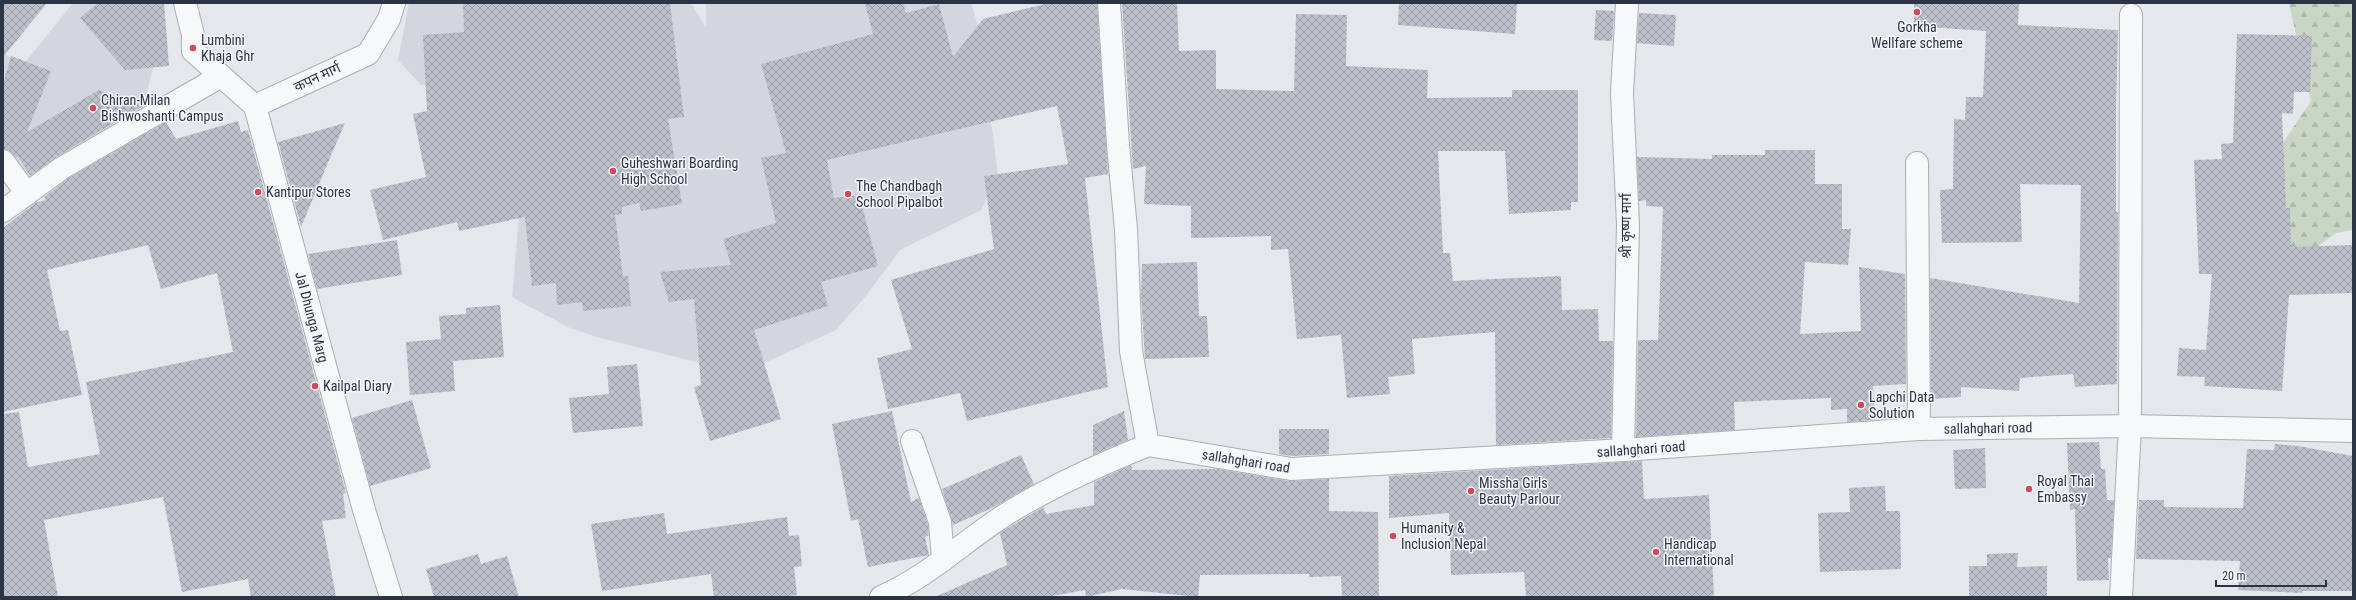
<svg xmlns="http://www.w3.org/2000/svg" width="2356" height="600" font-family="'Roboto Condensed','Noto Sans Devanagari',sans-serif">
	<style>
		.built { fill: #d2d6de }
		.forest { fill: url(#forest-firs) }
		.building { fill: url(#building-cross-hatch) }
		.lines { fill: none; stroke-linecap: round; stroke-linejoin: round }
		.minor-casing { stroke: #a9aeb7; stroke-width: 24 }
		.minor { stroke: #f7f8fa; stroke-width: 22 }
		.poi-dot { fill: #d1495b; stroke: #f4f6f9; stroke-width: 1.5 }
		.labels { text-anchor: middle; stroke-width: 3; stroke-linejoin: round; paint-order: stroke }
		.poi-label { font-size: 14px; fill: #2b3445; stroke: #f4f6f9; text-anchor: start }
		.street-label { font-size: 14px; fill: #2b3445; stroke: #f4f6f9 }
	</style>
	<defs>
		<pattern id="forest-firs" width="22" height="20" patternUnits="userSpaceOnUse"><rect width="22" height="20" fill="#c9d6c5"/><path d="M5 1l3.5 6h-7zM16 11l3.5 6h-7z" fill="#adb8ab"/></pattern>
		<pattern id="building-cross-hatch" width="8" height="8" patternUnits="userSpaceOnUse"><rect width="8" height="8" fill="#bbc0ca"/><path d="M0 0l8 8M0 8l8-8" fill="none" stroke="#989da6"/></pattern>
	</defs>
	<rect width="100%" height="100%" fill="#e4e7ec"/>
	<g class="built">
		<polygon points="73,3 154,3 160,42 144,102 29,175 3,154 3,53 23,65"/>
		<polygon points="409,3 691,3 706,27 706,5 704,3 971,3 978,26 977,59 993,134 998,177 981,210 900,250 865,297 836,330 762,364 720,368 593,336 568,327 512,297 519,217 515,89 421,85 398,60"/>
	</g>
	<polygon class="forest" points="2289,3 2353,3 2353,230 2336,233 2286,270 2274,156 2311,101"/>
	<g class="building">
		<polygon points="3,3 47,3 3,57"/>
		<polygon points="98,3 164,3 169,66 125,70 80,18"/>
		<polygon points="463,3 670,3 684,117 668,119 682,204 641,211 639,203 622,207 622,214 615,215 623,276 628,276 631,306 583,311 582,302 557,305 556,283 532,286 525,217 459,231 457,222 383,240 370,190 426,177 413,114 427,111 423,35 464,32"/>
		<polygon points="865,3 903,3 906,13 939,4 953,57 983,19 1049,3 1097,3 1108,174 1085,178 1108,387 967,421 960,393 888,409 877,358 912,349 891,280 994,249 984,176 1068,164 1057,106 827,160 834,198 859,195 878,266 821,282 828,306 754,330 781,419 710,441 694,387 701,385 694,299 669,302 660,272 731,265 723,239 776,223 761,158 786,153 761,64 873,34"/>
		<polygon points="1122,3 1177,3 1179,51 1216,50 1216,89 1294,91 1296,14 1347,15 1346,66 1428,70 1427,98 1512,97 1512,90 1578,90 1578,202 1571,202 1571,210 1509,214 1505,151 1438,151 1443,253 1450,253 1453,281 1561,276 1562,310 1598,309 1599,341 1613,341 1611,438 1496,445 1495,332 1412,339 1415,374 1388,377 1390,394 1347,398 1341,335 1297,339 1288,249 1271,250 1271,236 1191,238 1191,206 1144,204 1146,166 1133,169"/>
		<polygon points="1399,3 1517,3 1515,34 1398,25"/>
		<polygon points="1914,3 2019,3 2018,25 2118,30 2116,111 2116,212 2118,212 2117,384 2075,387 2073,374 2020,378 2019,391 1961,387 1961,397 1931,399 1930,278 2079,303 2081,185 2020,184 2022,242 1942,243 1940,190 1953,189 1954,119 1965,120 1966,97 1983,97 1986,31 1914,26"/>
		<polygon points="1596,10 1614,11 1612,41 1594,40"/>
		<polygon points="1639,13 1676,15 1674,46 1637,43"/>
		<polygon points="2237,34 2312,36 2310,92 2294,92 2293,114 2282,113 2286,208 2290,208 2291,247 2353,245 2353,293 2289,295 2282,391 2204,386 2205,377 2177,376 2179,348 2206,350 2212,274 2199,274 2194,160 2222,159 2221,144 2233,143"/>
		<polygon points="11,56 51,71 27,132 99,90 143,106 56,157 30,176 18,156 17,158 8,150 3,149 3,84"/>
		<polygon points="238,121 241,132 248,130 346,493 343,494 346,518 322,521 336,597 251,597 248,579 182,592 163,497 44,520 58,597 3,597 3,414 19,412 28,467 100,454 86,382 233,352 217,273 161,289 148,245 47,270 60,331 68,330 82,395 3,412 3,228 35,203 46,200 44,197 69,178 166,122 176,139"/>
		<polygon points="345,123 332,153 301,227 278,142"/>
		<polygon points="1765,150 1815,150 1815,184 1842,184 1842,229 1851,229 1848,265 1805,262 1800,334 1861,331 1859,267 1905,274 1906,384 1873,386 1875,420 1847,422 1847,409 1831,410 1831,398 1734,402 1735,430 1636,437 1638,340 1658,340 1663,207 1646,206 1646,200 1639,201 1637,157 1712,159 1712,155 1765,155"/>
		<polygon points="397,240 402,275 317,289 308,254"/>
		<polygon points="1197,262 1199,316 1207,316 1209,357 1145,359 1141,295 1142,264"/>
		<polygon points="500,305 504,357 453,361 455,391 410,395 406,342 441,339 439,316 466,314 466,308"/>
		<polygon points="637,364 643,426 573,433 569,398 609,394 607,367"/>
		<polygon points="412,400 431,468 370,486 352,418"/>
		<polygon points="892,411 911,502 919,498 928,525 929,535 925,537 929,555 868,567 858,519 851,521 832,424"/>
		<polygon points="1124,411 1128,440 1093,455 1093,425"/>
		<polygon points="1279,429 1329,429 1329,454 1292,456 1279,454"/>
		<polygon points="2099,442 2101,469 2105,469 2107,500 2114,500 2111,558 2108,558 2109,580 2077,581 2075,509 2070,510 2067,443"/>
		<polygon points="2275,444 2298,446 2353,456 2353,591 2303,591 2303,593 2238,590 2240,561 2136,559 2139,500 2164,500 2164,507 2243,508 2247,449 2274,450"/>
		<polygon points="1985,448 1986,488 1955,489 1953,450"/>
		<polygon points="1021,455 1034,484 992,508 953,525 942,489"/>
		<polygon points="1642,461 1644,499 1709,495 1714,597 1526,597 1524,572 1451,575 1449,513 1389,518 1389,476"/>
		<polygon points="1131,465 1132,470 1218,469 1289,481 1329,479 1329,511 1378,512 1379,597 1342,597 1341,576 1309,577 1309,574 1200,575 1198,597 1122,589 1086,597 1085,590 1047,597 935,597 1007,565 1000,533 1043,507 1046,514 1094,505 1094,482"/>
		<polygon points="1885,486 1886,511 1900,511 1901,569 1820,572 1818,513 1850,512 1849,488"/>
		<polygon points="664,513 667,534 787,517 789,536 799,535 802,566 794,567 797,595 781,597 714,597 711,574 602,591 591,524"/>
		<polygon points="2018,553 2017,567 2047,566 2047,597 1969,597 1969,566 1987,566 1987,554"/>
		<polygon points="478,554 481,564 507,556 519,597 434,597 426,569"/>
	</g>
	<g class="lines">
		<g class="minor-casing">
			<g id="minor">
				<polyline points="185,3 193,35 193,51 255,106 368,54 389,19 394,3"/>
				<polyline points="1109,3 1118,145 1126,229 1131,351 1148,445 1291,469 1623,450 1919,429 2130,426 2353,431"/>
				<polyline points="255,106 364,510 391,597"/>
				<polyline points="3,161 27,194"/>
				<polyline points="1917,163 1919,429"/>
				<polyline points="3,211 62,168 221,76"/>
				<polyline points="912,441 940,522 943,560"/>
				<polyline points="1623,450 1628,225 1622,93 1627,3"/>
				<path d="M881,597C928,577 965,540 1008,513C1052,486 1101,464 1148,445"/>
				<polyline points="2121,597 2130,426 2131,15"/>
			</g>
		</g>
		<use href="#minor" class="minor"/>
	</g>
	<g class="poi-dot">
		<circle cx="1917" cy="12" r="4"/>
		<circle cx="193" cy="48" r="4"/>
		<circle cx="93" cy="108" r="4"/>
		<circle cx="613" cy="171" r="4"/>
		<circle cx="258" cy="192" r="4"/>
		<circle cx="848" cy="194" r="4"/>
		<circle cx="315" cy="386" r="4"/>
		<circle cx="1861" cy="405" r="4"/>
		<circle cx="2029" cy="489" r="4"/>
		<circle cx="1471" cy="491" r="4"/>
		<circle cx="1393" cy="536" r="4"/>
		<circle cx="1656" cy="552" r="4"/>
	</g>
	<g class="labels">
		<g class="poi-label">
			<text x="1917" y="32" text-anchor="middle">Gorkha<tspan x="1917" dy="16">Wellfare scheme</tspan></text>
			<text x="201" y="45">Lumbini<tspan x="201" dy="16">Khaja Ghr</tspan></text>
			<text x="101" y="105">Chiran-Milan<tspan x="101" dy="16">Bishwoshanti Campus</tspan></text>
			<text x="621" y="168">Guheshwari Boarding<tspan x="621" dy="16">High School</tspan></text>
			<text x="856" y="191">The Chandbagh<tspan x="856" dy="16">School Pipalbot</tspan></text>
			<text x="266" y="197">Kantipur Stores</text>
			<text x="323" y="391">Kailpal Diary</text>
			<text x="1869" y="402">Lapchi Data<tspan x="1869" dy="16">Solution</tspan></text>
			<text x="2037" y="486">Royal Thai<tspan x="2037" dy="16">Embassy</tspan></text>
			<text x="1479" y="488">Missha Girls<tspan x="1479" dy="16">Beauty Parlour</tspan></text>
			<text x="1401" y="533">Humanity &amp;<tspan x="1401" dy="16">Inclusion Nepal</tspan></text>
			<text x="1664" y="549">Handicap<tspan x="1664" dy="16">International</tspan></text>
		</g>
		<g class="street-label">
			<text transform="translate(317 77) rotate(-25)" y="5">कपन मार्ग</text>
			<text transform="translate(1626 226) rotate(-90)" y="5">श्री कृष्ण मार्ग</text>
			<text transform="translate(312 317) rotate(75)" y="5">Jal Dhunga Marg</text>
			<text transform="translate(1988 428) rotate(-1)" y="5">sallahghari road</text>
			<text transform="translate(1641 449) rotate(-4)" y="5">sallahghari road</text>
			<text transform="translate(1246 461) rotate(9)" y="5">sallahghari road</text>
		</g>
	</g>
	<rect width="2356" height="600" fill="none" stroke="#2b3445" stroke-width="8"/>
	<path d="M2216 580v6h110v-6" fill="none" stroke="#2b3445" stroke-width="2"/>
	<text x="2222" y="580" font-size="12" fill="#2b3445" stroke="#f4f6f9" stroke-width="3" paint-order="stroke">20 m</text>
</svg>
